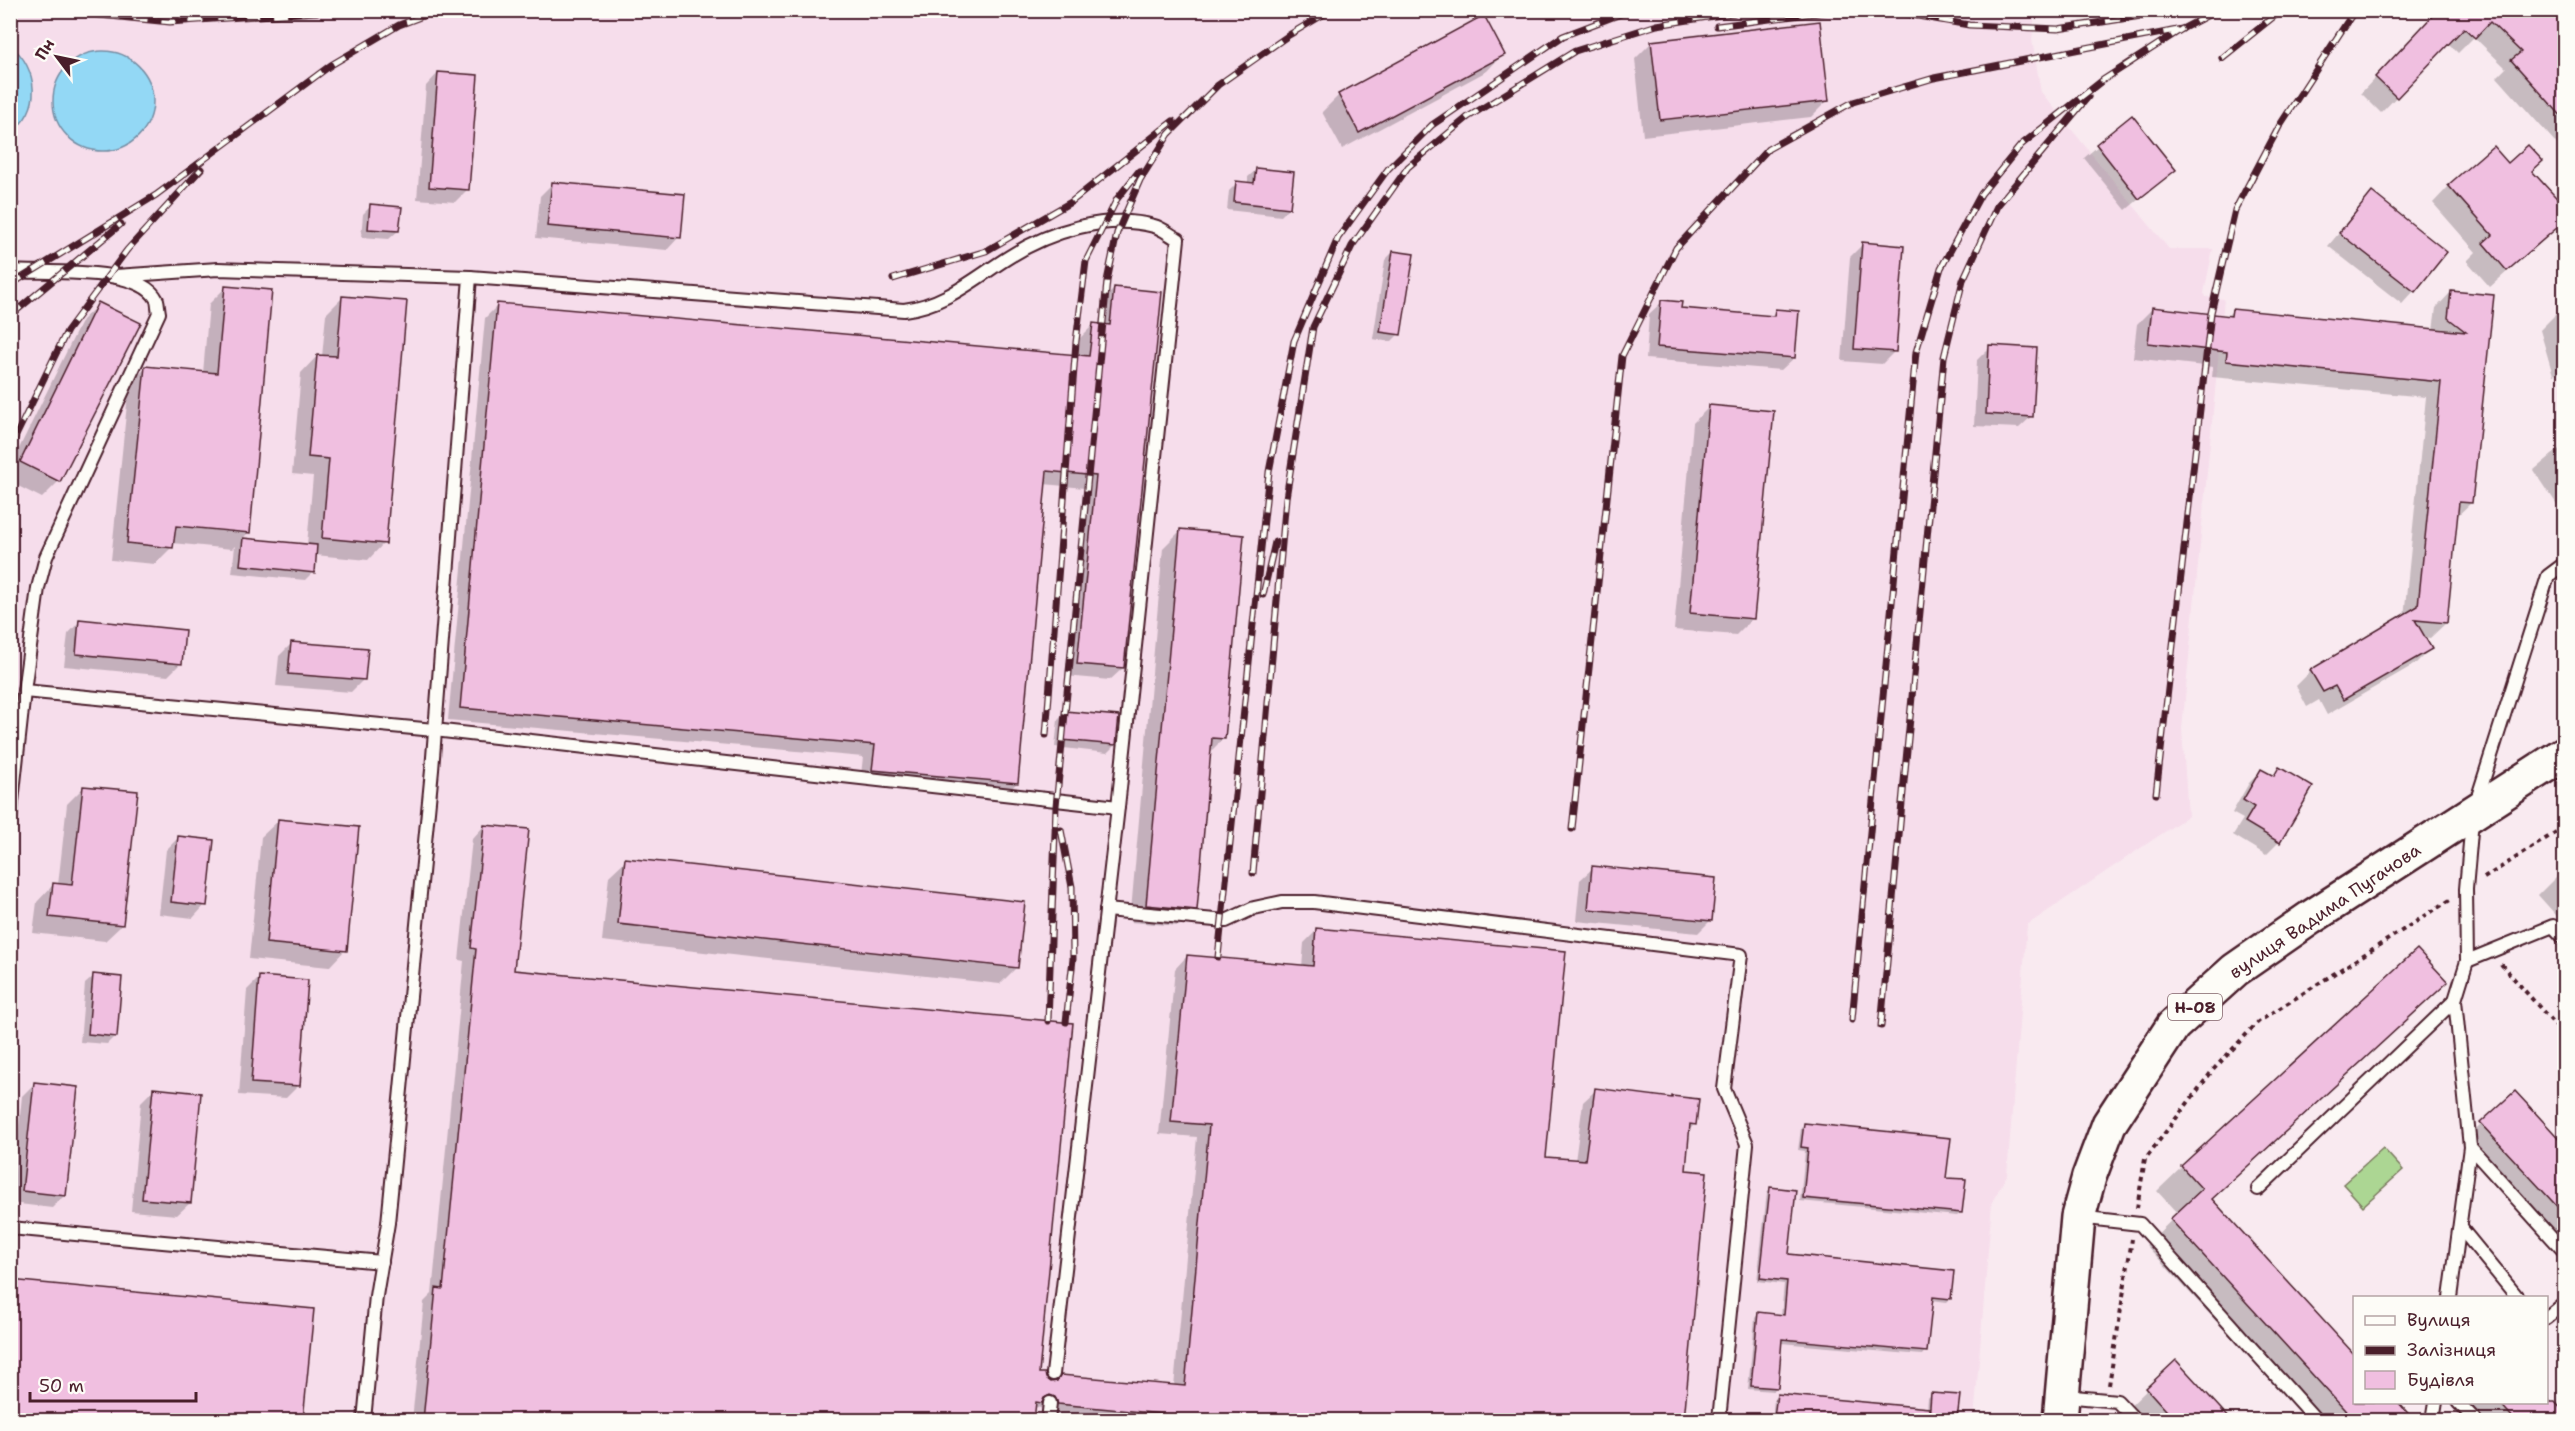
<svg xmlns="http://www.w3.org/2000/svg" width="2575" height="1431" font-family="'Shantell Sans',sans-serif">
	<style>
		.built { fill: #f6ddeb }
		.green { fill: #acd693; stroke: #7b7a5f; stroke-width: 1.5 }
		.water { fill: #93d8f5; stroke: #768ea4; stroke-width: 1.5 }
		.shadow { fill: #0003 }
		.building { fill: #f0bfe0; stroke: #4a1f2b; stroke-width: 1.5 }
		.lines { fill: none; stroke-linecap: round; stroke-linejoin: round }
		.lane-casing { stroke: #4a1f2b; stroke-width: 16 }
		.primary-casing { stroke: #4a1f2b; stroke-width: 38 }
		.path { stroke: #4a1f2b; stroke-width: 4; stroke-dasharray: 4.5 4.5; stroke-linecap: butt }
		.lane { stroke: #fdfcf7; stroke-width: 12 }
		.primary { stroke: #fdfcf7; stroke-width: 33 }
		.rail-casing { stroke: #4a1f2b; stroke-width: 7 }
		.rail { stroke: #fdfcf7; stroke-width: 4.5; stroke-dasharray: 14; stroke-linecap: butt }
		.labels { text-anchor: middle; stroke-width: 4.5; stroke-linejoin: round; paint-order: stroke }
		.shield { fill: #fdfcf7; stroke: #806168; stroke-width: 1.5 }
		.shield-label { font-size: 16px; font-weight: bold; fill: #4a1f2b }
		.street-label { font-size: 18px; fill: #4a1f2b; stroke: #fdfcf7 }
	</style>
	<rect width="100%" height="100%" fill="#f9eaf0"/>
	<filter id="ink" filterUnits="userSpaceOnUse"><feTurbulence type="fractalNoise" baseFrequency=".0167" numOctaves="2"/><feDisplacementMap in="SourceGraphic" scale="12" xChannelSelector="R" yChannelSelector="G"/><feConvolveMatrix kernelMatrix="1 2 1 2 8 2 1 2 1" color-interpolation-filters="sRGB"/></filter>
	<g filter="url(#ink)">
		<polygon class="built" points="10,11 2035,11 2032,40 2041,92 2169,249 2213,249 2204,293 2206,297 2224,299 2182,729 2188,816 2027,925 2007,1175 1992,1202 1974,1420 11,1420"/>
		<polygon class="green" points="2383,1148 2403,1170 2363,1206 2343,1184"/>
		<g class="water">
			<path d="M11,46C38,67 43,112 11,131Z"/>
			<circle cx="103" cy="101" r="50"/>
		</g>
		<g class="shadow">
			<polygon points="2439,10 2564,30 2564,152 2497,77 2506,68 2474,37 2458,53 2448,43 2381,113 2361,93"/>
			<polygon points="1652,42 1828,100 1811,117 1643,136 1635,59"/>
			<polygon points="1503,54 1487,71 1342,149 1322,112 1339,95"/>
			<polygon points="438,73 468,189 455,202 417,199 426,86"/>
			<polygon points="2132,117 2174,170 2126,210 2084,158"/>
			<polygon points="2508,165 2531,171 2553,231 2490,287 2467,261 2476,252 2433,203 2449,186"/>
			<polygon points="1257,169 1289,208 1281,216 1227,210 1229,191 1237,183 1248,184 1248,177"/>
			<polygon points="552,184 679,237 667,250 536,238 540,196"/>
			<polygon points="2372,194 2414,291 2402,304 2328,246"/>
			<polygon points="371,206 398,231 389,239 361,237 363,214"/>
			<polygon points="1863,244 1895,351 1882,364 1842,361 1850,257"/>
			<polygon points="1393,252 1399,334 1391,342 1373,339 1385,260"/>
			<polygon points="226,287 249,532 242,539 307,545 313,476 292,474 301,373 317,356 322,357 326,314 343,297 384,543 368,560 315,555 313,572 305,580 232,573 235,546 232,549 172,543 172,547 155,564 111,560 129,384 146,368 203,373 209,304"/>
			<polygon points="1114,289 1123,668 1110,680 1065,676 1084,488 1044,484 1017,783 1004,795 860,783 863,757 448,720 485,318 498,305 1078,357 1080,338 1093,325 1099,325 1102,301"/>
			<polygon points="2451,292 2492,297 2471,503 2456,517 2446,623 2430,638 2424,637 2430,649 2415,664 2327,715 2319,700 2307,707 2296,686 2311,671 2404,617 2426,397 2212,377 2213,367 2133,358 2137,324 2153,308 2226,317 2232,311 2433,330 2436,308"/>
			<polygon points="1662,302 1679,310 1770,317 1776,311 1794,358 1781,370 1646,359 1649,314"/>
			<polygon points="99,304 59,481 42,498 10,482 10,467 82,320"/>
			<polygon points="2564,312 2564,371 2553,375 2540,330 2556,314"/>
			<polygon points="1990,347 2032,416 2019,428 1974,426 1977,360"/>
			<polygon points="1710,406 1753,618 1736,635 1674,630 1693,423"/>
			<polygon points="2564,445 2564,515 2534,470"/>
			<polygon points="1180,531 1224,738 1210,752 1195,909 1179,926 1130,922 1163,548"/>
			<polygon points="80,621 180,664 168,676 64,666 68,634"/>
			<polygon points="291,644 364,679 351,692 276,686 279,656"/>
			<polygon points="1066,712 1115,745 1107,753 1055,747 1058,720"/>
			<polygon points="2279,769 2311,787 2279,842 2266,855 2233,835 2243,819 2232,813 2249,783 2261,771 2271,777"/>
			<polygon points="84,787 122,925 105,941 33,933 37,902 53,885 58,885 67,804"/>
			<polygon points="278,821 345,950 329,967 249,959 261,837"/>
			<polygon points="484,826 512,971 1051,1384 1174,1387 1197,1137 1159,1134 1175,969 1187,956 1302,967 1304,943 1317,930 1545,1158 1575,1161 1583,1102 1596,1090 1695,1124 1688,1131 1685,1171 1706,1173 1682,1420 1092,1420 1046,1416 1043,1409 1037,1407 1034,1409 1032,1420 412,1420 424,1302 432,1294 464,961 459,960 472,839"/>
			<polygon points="179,837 205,905 193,918 159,914 166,850"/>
			<polygon points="626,860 1017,967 1000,984 602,941 609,876"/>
			<polygon points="1593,868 1710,921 1698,933 1576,921 1580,880"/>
			<polygon points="2564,869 2564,924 2538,895"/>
			<polygon points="94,976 115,1036 107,1044 80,1042 85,984"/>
			<polygon points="259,978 298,1086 286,1098 239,1095 247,990"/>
			<polygon points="2446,982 2211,1200 2354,1402 2396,1402 2412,1420 2307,1420 2146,1245 2178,1214 2157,1191 2182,1167"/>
			<polygon points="34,1084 65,1195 52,1208 11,1203 22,1096"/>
			<polygon points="153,1090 190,1203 177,1215 131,1211 141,1102"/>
			<polygon points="2515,1093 2564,1147 2564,1250 2464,1141"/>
			<polygon points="1804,1125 1944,1179 1961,1213 1957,1216 1800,1201 1805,1151 1798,1150 1801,1128"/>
			<polygon points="1771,1188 1787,1256 1950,1298 1946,1302 1931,1300 1925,1351 1922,1355 1781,1343 1776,1388 1773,1391 1748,1389 1755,1318 1758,1314 1781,1316 1784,1284 1757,1281 1767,1192"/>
			<polygon points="10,1282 313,1311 302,1420 10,1420"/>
			<polygon points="2176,1362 2229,1420 2128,1420 2122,1414"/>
			<polygon points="1931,1394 1958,1397 1956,1420 1772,1420 1774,1399 1777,1395 1927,1409 1928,1398"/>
			<polygon points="2546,1395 2564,1415 2564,1420 2483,1420 2467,1402 2546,1402"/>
		</g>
		<g class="building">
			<polygon points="2438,10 2549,10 2565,28 2565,120 2511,60 2521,52 2490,22 2475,38 2464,28 2397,98 2375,77"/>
			<polygon points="1484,15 1505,55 1359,133 1338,94"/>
			<polygon points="1820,21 1829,101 1660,120 1651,41"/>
			<polygon points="438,72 478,75 469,190 429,187"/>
			<polygon points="2132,115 2176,170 2139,199 2096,144"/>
			<polygon points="2528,145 2543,161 2532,171 2565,207 2565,221 2507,271 2483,243 2492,235 2448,185 2493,146 2508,163"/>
			<polygon points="1256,168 1294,172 1290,208 1234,202 1236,181 1254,183"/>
			<polygon points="552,182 685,194 681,238 547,226"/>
			<polygon points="2372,192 2447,252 2415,292 2339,233"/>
			<polygon points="370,204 402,207 399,231 368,229"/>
			<polygon points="1862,242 1904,246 1896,352 1854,349"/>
			<polygon points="1393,251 1414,254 1401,335 1380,332"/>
			<polygon points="225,286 272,290 250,533 176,526 173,548 127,543 145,366 217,373"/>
			<polygon points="1114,287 1162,292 1124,668 1077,664 1096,476 1047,471 1018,783 872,770 875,745 460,708 497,303 1089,356 1093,323 1110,325"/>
			<polygon points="2451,291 2494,295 2472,503 2459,502 2447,623 2415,620 2432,649 2343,700 2335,686 2323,692 2310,670 2418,606 2441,382 2226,361 2227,352 2148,343 2152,307 2231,316 2232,309 2466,332 2448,318"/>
			<polygon points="342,296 407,301 386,544 322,538 329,459 308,457 317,355 337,356"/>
			<polygon points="1661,300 1682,302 1681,308 1774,316 1775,309 1799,311 1795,358 1657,347"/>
			<polygon points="98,302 141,323 60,482 20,462"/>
			<polygon points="1989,345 2037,348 2033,417 1986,414"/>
			<polygon points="1709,405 1774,411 1754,619 1690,613"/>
			<polygon points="1180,529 1244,535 1225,739 1212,738 1197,910 1146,905"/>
			<polygon points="243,538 317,545 315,573 240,565"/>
			<polygon points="79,619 185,630 182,664 76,654"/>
			<polygon points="291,642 368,648 365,680 288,674"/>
			<polygon points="1065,711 1119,716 1116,745 1062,740"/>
			<polygon points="2279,767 2313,787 2280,843 2245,822 2254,807 2243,800 2261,769 2274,776"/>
			<polygon points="83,786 138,791 123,925 49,917 53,883 72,885"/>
			<polygon points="278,819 359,827 347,951 266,943"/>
			<polygon points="484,825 529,829 514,970 1073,1023 1039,1373 1045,1373 1046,1378 1051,1382 1057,1381 1061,1375 1185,1386 1209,1125 1171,1122 1187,955 1313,966 1316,928 1566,951 1546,1157 1585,1160 1595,1088 1672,1098 1672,1096 1699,1099 1696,1125 1690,1124 1686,1170 1707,1172 1684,1420 1181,1420 1182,1416 1058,1404 1055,1397 1050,1395 1044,1398 1042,1403 1036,1402 1034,1420 423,1420 436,1288 443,1289 476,949 471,948"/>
			<polygon points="178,836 214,840 207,906 171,902"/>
			<polygon points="625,858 1025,902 1018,968 618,924"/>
			<polygon points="1592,866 1716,878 1712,921 1588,909"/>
			<polygon points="2417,949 2448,982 2212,1199 2355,1355 2355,1402 2398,1402 2414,1420 2354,1420 2170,1219 2202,1189 2181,1166"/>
			<polygon points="93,974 122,977 117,1037 88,1034"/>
			<polygon points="259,976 308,980 300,1086 251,1083"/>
			<polygon points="34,1082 78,1087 66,1196 22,1191"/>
			<polygon points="153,1088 201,1093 191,1203 142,1199"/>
			<polygon points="2515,1091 2565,1145 2565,1215 2480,1123"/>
			<polygon points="1804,1123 1951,1138 1946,1178 1966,1179 1962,1213 1803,1198 1808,1148 1801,1147"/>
			<polygon points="1770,1187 1796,1190 1789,1254 1954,1271 1951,1299 1933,1297 1927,1352 1782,1339 1778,1388 1751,1386 1758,1312 1784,1315 1787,1281 1760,1278"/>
			<polygon points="10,1280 314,1309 303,1420 10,1420"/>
			<polygon points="2176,1360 2231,1420 2175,1420 2146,1388"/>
			<polygon points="1931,1393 1960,1395 1957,1420 1929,1420"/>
			<polygon points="1777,1394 1929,1408 1929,1420 1815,1420 1774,1417"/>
			<polygon points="2499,1402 2555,1402 2565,1413 2565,1420 2515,1420"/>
		</g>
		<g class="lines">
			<g class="lane-casing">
				<g id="lane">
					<path d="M10,271C44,274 140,265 157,300C158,303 158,309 159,313L46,557L38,588L24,691L10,820"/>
					<path d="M116,276L218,269L470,277L904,310C946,305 975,278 1009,257C1049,232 1106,213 1154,226C1162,228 1170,235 1178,239L1118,807L1053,1374"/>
					<polyline points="24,691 434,730 1118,807"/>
					<polyline points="2476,803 2548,576 2564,564"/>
					<polyline points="1106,910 1226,921 1254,908 1282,902 1314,902 1741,955 1724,1089 1747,1144 1719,1420"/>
					<polyline points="2467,961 2553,926 2564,938"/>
					<polyline points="2470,1147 2564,1251"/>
					<polyline points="2258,1189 2455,1000"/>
					<polyline points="2078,1217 2140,1224 2316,1420"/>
					<polyline points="2460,1227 2518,1298"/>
					<polyline points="10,1228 382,1262"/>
					<polyline points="2450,1298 2470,1147 2455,1000 2467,961 2466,889 2472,820"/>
					<polyline points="2546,1318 2564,1303"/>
					<polyline points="2064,1396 2117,1401 2135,1420"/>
					<polyline points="2458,1402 2475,1420"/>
					<polyline points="364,1420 376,1296 388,1223 432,770 470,277"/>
					<polyline points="1048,1420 1050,1403"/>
					<polyline points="2433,1420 2436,1402"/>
				</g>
			</g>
			<g class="primary-casing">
				<polyline id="primary" points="2060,1420 2078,1217 2089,1177 2109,1124 2173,1026 2235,970 2310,918 2564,754"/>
			</g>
			<g class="path">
				<polyline points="2484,878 2564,827"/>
				<polyline points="2501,964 2564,1035"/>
				<polyline points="2137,1208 2145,1159 2213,1070 2258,1022 2450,900"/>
				<polyline points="2109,1385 2132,1239"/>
			</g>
			<use href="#lane" class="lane"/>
			<use href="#primary" class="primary"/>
			<g class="rail-casing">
				<g id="rail">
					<polyline points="50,10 170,22 344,10"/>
					<polyline points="1013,10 1141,13 1200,10"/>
					<polyline points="1884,10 1969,25 2058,29 2179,10"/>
					<polyline points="1717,26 1839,10"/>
					<polyline points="2222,58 2282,10"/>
					<polyline points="893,279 986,251 1071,202 1173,121"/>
					<polyline points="10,285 156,195 331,65 399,25 439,10"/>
					<polyline points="10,316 121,224"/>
					<polyline points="10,448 67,331 127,250 201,169"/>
					<polyline points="1263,595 1275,542"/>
					<polyline points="1046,735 1076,342 1086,261 1117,199 1139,171"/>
					<polyline points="2156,794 2211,313 2235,210 2280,125 2355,10"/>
					<polyline points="1572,829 1622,356 1676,248 1768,149 1853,102 1934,78 2182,29"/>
					<polyline points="1061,830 1072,887 1073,959 1066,1022"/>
					<polyline points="1253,873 1286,498 1313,327 1352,246 1408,167 1468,117 1575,51 1657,25 1752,10"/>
					<polyline points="1218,957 1269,472 1294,341 1338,238 1388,169 1432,125 1563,36 1631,10"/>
					<polyline points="1852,1020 1916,352 1941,268 1981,194 2021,145 2103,80 2182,29 2218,10"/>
					<polyline points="1048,1021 1056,806 1107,281 1117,233 1140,180 1169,134 1218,85 1289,35 1331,10"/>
					<polyline points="1881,1026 1944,357 1963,280 1997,206 2088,97"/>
				</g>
			</g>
			<use href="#rail" class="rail"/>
		</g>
	</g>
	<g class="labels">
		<rect class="shield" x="2168" y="994" width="54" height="26" rx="4.5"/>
		<g class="shield-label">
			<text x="2195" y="1013">Н-08</text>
		</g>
		<g class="street-label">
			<text transform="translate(2325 911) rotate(-34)" y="6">вулиця Вадима Пугачова</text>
		</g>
	</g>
	<rect width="2575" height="1431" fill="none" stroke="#fdfcf7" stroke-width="36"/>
	<rect x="18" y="18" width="2539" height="1395" fill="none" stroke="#4a1f2b" stroke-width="2" filter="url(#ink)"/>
	<rect x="2353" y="1296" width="195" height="108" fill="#fdfcf7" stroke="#b5a4a5" stroke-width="1.5"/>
	<rect x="2365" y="1316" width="30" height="9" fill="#fdfcf7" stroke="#b5a4a5" stroke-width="1.5"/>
	<text x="2407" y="1326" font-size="18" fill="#4a1f2b">Вулиця</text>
	<rect x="2365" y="1346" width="30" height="9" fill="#4a1f2b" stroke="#b5a4a5" stroke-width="1.5"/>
	<text x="2407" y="1356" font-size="18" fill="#4a1f2b">Залізниця</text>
	<rect x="2365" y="1371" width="30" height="18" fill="#f0bfe0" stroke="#b5a4a5" stroke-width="1.5"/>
	<text x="2407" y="1386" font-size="18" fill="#4a1f2b">Будівля</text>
	<g transform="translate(57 57) rotate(302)" stroke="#fdfcf7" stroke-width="4.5" paint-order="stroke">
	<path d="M0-4.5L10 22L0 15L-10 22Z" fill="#4a1f2b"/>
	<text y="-9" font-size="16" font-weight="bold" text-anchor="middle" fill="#4a1f2b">Пн</text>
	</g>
	<path d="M30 1392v9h166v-9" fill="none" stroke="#4a1f2b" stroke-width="3"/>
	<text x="39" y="1392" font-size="18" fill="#4a1f2b" stroke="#fdfcf7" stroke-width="4.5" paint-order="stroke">50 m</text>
</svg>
